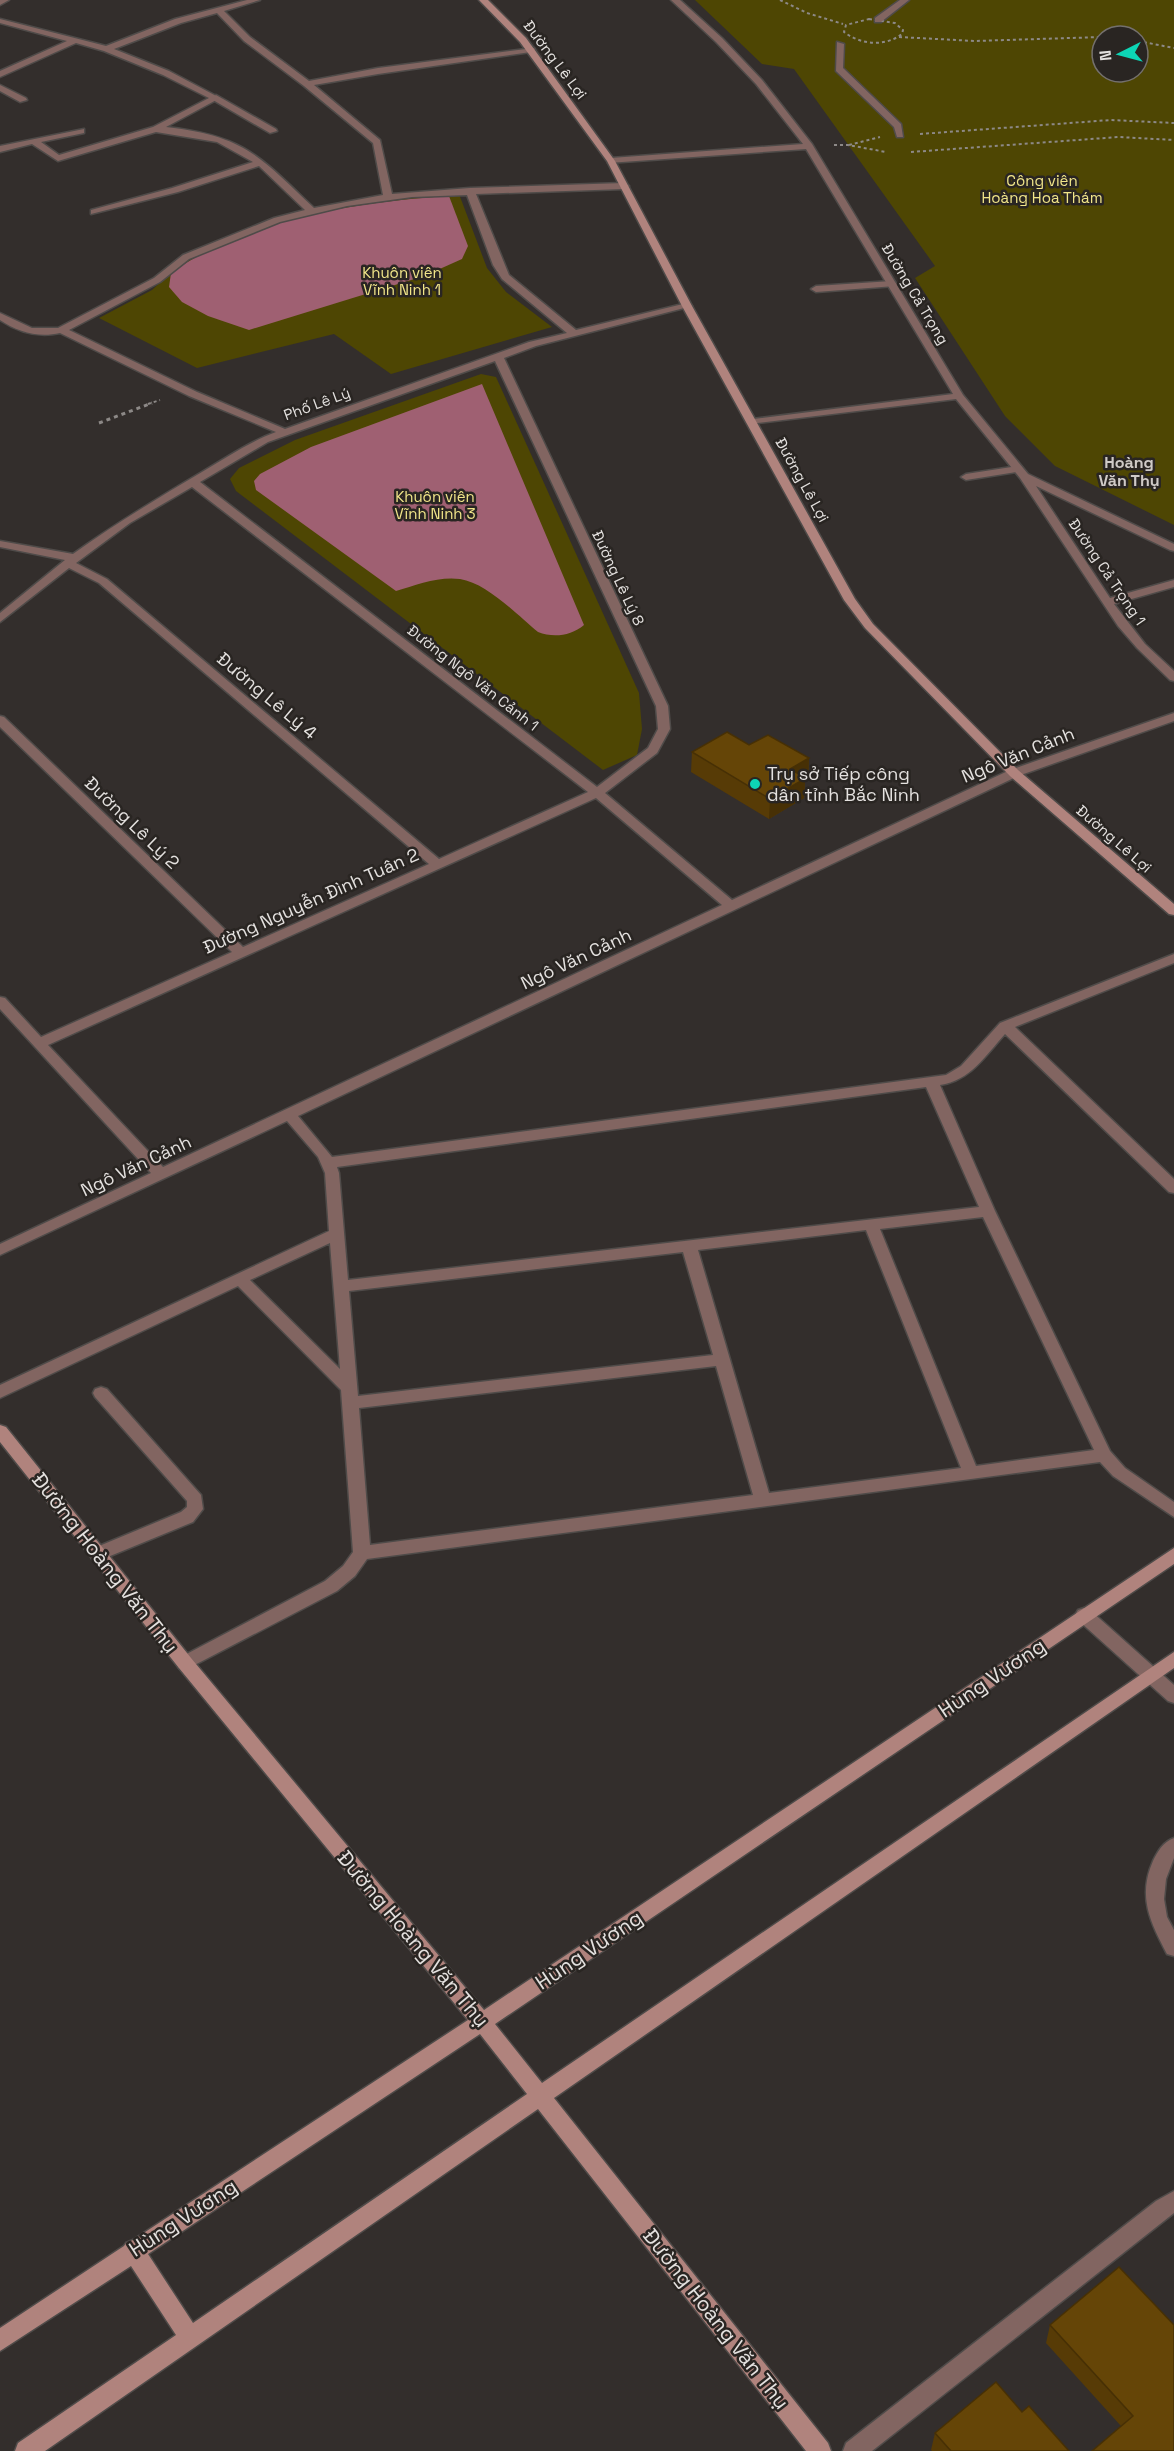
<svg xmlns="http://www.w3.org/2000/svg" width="1174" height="2451" font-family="'Space Grotesk',sans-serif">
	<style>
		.green { fill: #4e4603; fill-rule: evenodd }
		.water { fill: #9f6072 }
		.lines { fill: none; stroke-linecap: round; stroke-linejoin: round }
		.lane-casing { stroke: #4f4b49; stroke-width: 3 }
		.street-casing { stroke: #4f4b49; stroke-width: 3 }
		.secondary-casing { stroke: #4f4b49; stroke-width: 3 }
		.path-far1 { stroke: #8d8987; stroke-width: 2; stroke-dasharray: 3 3; stroke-linecap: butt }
		.path { stroke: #8d8987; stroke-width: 3; stroke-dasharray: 4 4; stroke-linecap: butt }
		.lane { fill: #826561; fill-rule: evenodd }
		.street { fill: #826561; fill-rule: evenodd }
		.secondary { fill: #b0837d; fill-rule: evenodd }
		.wall { fill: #573b06 }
		.shaded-wall { fill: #473005 }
		.building { fill: #654507; stroke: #473005; stroke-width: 1.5 }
		.poi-dot { fill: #0dd5b5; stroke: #292522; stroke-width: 2 }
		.labels { text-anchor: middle; stroke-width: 5; stroke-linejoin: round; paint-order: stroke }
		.far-street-label { font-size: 15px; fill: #e4e1df; stroke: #292522 }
		.far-park-label { font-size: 15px; fill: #f1e589; stroke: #292522 }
		.far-neighbourhood-label { font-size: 16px; font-weight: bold; fill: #cfcac6; stroke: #292522 }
		.street-label { font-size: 18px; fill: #e4e1df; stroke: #292522 }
		.poi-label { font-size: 18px; fill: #e4e1df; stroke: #292522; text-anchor: start }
		.near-street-label { font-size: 21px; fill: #e4e1df; stroke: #292522 }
	</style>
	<rect width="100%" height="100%" fill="#332e2c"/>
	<g class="green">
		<path d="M695,0H1174V525L1055,466L1005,416L915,278L935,266L794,69L762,64ZM1102,36H1138V72H1102Z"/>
		<polygon points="459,194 487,268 506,292 552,327 391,374 334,334 197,368 99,318 152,290 179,265 199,252 281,221 352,204 410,196"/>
		<polygon points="481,374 496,377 639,693 642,729 637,755 603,770 236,491 230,479 239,468 295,440"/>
	</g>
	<g class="water">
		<path d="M449,196L468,246L462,259L424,276L249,330L208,316L182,302L169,287L171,273C248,218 357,202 449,196Z"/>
		<path d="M482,384L584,625C571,636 553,638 538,632C517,615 487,583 460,579C439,576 416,585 396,591L256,490L254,481L260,474L311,447Z"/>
	</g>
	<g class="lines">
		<g class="lane-casing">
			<g id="lane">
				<polygon points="0,85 26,98 27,100 20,102 0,91"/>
				<polygon points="216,95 276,129 277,131 270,133 213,100 212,98"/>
				<polygon points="892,281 897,284 895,286 816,292 811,289 816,286"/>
				<polygon points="1018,466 1022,467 1022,471 966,480 961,477 966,474"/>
				<polygon points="101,1387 107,1389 201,1495 203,1509 193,1522 98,1561 92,1559 90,1554 92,1549 181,1512 187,1507 187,1501 95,1397 93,1393 95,1389"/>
				<polygon points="1084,1608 1090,1610 1174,1685 1174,1703 1168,1701 1078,1620 1075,1615 1078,1610"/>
				<path d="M1174,1838V1858L1166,1879L1164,1899L1167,1917L1174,1930V1956L1167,1954C1151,1923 1137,1897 1153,1861C1158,1851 1163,1842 1174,1838Z"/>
				<polygon points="1174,2191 1174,2213 872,2451 843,2451 846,2443 1156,2201"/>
			</g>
		</g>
		<g class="street-casing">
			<g id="street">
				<polygon points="0,0 9,0 0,5"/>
				<path d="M247,0H260L224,11L250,37L309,81L378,68L534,48L535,50L531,52L378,74L314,85L380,140L392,194L470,188L624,183L629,186L624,189L476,194L509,275L576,330L687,303L692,306L536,346L504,358L668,706L670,729L657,753L605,793L732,900L1010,770L1174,713V721L1018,776L298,1116L332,1157L946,1075L961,1066L1000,1023L1174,954V963L1015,1027L1174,1179V1193L1169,1192L1005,1034C986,1055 970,1081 940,1085L995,1211L1110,1451L1125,1468L1174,1502V1517L1113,1476L1100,1462L367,1559L355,1576L337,1591L185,1670L179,1668L176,1663L179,1658L325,1581L343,1566L353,1552L341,1390L238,1286L0,1398V1385L329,1231L325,1173L318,1157L287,1121L0,1255V1244L151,1173L0,1009V997L5,998L41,1037L232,952L0,727V716L4,717L243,947L429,864L99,583L69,568L0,622V613L65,560L0,547V541L73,554C115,524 158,498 202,472C226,458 249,442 276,432L189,396L60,333C38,338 18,332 0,320V313L32,328H58L154,278L183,255L274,218L305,210L259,166L178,192L91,214V210L172,188L253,162L217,142L156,132L58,161L32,144L0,152V146L84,129V133L41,142L59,155L153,127L209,98L163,75L104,51L76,43L0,77V71L67,41L0,23V19L106,46L175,19ZM217,13L244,41L304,86L373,143L383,195L314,208C259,156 245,136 166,127L220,98L169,71L114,49L181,23ZM467,195L493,265L502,279L567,333L529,342L285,429L197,392L69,330L160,282L189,259L280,222L347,206L412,197ZM495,361L656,706L658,729L648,748L597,787L200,482L268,442ZM192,487L588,792L439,859L107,579L76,563L130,523ZM596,798L722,905L163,1167L48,1045ZM926,1087L979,1207L348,1280L339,1173L337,1167ZM983,1217L1094,1450L976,1466L880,1229ZM866,1230L961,1468L769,1493L698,1250ZM330,1243L340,1369L250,1280ZM683,1252L713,1355L358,1396L349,1291ZM716,1366L753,1495L370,1545L359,1408Z"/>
				<polygon points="671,0 680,0 722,38 762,80 812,144 963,395 1028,474 1174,544 1174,551 1170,550 1036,486 1110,598 1174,580 1174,587 1114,604 1145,644 1174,671 1174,681 1170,680 1137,648 1118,626 1020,478 956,399 749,424 749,420 753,419 953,394 806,149 608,163 608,159 611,158 803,144 756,84 716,42"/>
				<polygon points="900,0 909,0 881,22 875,22 875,18"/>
				<polygon points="837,42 844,44 843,68 901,124 903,137 897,137 894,127 836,71"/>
			</g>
		</g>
		<g class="secondary-casing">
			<g id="secondary">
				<polygon points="479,0 488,0 526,38 615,161 692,306 855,599 873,624 1018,770 1174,904 1174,915 1169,914 1010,776 865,628 844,600 682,306 607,161 520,42"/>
				<path d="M0,1425L6,1427L191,1658L484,2010L1174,1548V1564L495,2024L542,2083L1174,1652V1668L554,2098L828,2443L831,2451H806L538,2109L45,2451H15L18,2443L176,2335L131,2266L0,2351V2328L124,2246L126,2243L133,2240L468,2020L179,1668L0,1442ZM480,2034L527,2094L193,2323L148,2254Z"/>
			</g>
		</g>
		<g class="path-far1">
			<polyline points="780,0 807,13 843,24"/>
			<path d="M869,19L895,23L903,30L902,34C885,47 861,45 844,32L846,25Z"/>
			<polyline points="899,37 975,41 1102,37"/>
			<polyline points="1138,41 1174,48"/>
			<polyline points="920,134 1111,120 1174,123"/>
			<polyline points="834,145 848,145 886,152"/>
			<polyline points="849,145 880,137"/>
			<polyline points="911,152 1119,137 1174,140"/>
			<polyline points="148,404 160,400"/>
		</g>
		<polyline class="path" points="99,423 152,403"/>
		<use href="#lane" class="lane"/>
		<use href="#street" class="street"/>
		<use href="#secondary" class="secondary"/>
	</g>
	<g class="wall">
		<polygon points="692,752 809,758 808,778 805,780 804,798 769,819 691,772"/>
		<polygon points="1050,2325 1174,2451 1121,2426 1046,2343"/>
		<polygon points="935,2433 1069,2451 932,2451 931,2450"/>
	</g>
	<polygon class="shaded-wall" points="809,758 808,778 805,780 804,798 769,819 770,799 790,769"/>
	<g class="building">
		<polygon points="727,732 749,745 768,735 809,758 790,769 806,778 770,799 692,752"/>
		<polygon points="1119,2267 1174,2325 1174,2451 1092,2451 1133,2416 1050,2325"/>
		<polygon points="996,2382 1022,2412 1029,2406 1069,2451 951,2451 935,2433"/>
	</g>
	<circle class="poi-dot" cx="755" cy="784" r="6"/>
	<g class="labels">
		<g class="far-street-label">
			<text transform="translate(555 60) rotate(53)" y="5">Đường Lê Lợi</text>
			<text transform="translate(915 294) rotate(59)" y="5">Đường Cả Trọng</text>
			<text transform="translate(317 404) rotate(-20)" y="5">Phố Lê Lý</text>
			<text transform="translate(802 480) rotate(61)" y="5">Đường Lê Lợi</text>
			<text transform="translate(1107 572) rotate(56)" y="5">Đường Cả Trọng 1</text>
			<text transform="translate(618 578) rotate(65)" y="5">Đường Lê Lý 8</text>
			<text transform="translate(473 678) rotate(38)" y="5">Đường Ngô Văn Cảnh 1</text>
			<text transform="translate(1114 839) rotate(41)" y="5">Đường Lê Lợi</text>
		</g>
		<g class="far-park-label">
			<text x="1042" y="186">Công viên<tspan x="1042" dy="17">Hoàng Hoa Thám</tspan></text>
			<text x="402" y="278">Khuôn viên<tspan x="402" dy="17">Vĩnh Ninh 1</tspan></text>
			<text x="435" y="502">Khuôn viên<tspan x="435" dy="17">Vĩnh Ninh 3</tspan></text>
		</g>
		<g class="far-neighbourhood-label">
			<text x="1129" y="468">Hoàng<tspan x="1129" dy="18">Văn Thụ</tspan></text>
		</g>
		<g class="street-label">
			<text transform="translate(267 696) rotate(40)" y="6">Đường Lê Lý 4</text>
			<text transform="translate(1018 755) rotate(-22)" y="6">Ngô Văn Cảnh</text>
			<text transform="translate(132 823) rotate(44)" y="6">Đường Lê Lý 2</text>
			<text transform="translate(311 901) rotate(-24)" y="6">Đường Nguyễn Đình Tuân 2</text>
			<text transform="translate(576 959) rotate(-25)" y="6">Ngô Văn Cảnh</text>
			<text transform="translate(136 1166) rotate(-25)" y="6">Ngô Văn Cảnh</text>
		</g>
		<g class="poi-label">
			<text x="767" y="780">Trụ sở Tiếp công<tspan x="767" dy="21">dân tỉnh Bắc Ninh</tspan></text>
		</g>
		<g class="near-street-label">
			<text transform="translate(105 1563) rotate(52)" y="7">Đường Hoàng Văn Thụ</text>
			<text transform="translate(992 1678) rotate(-34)" y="7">Hùng Vương</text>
			<text transform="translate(413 1939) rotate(50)" y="7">Đường Hoàng Văn Thụ</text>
			<text transform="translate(589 1950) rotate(-34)" y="7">Hùng Vương</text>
			<text transform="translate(183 2218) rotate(-33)" y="7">Hùng Vương</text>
			<text transform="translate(716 2319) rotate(52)" y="7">Đường Hoàng Văn Thụ</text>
		</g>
	</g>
	<g transform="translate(1120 54) rotate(264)"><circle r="28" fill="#292522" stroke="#74706e" stroke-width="1.5"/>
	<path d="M0-4.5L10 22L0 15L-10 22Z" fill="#0dd5b5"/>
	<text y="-9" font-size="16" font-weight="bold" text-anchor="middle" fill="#e4e1df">N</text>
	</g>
</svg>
